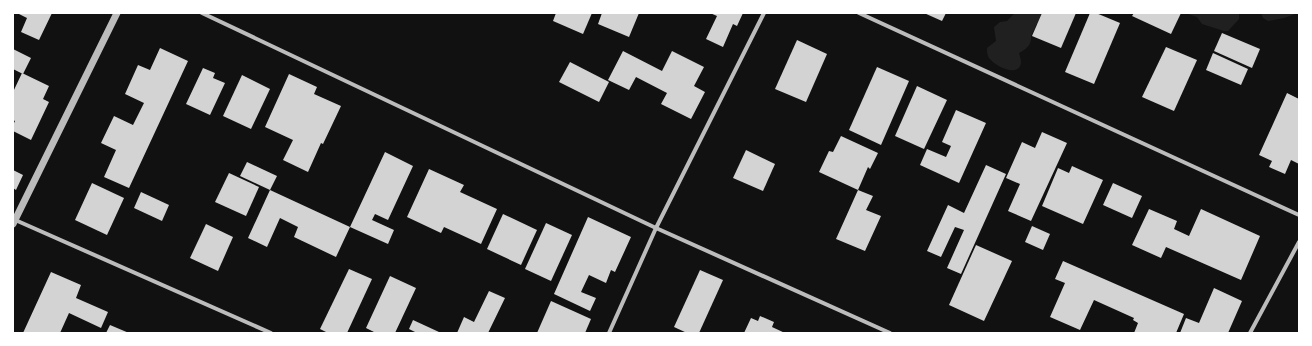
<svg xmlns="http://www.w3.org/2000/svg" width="1312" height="346" font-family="'IBM Plex Serif',serif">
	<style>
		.green { fill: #202020 }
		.building { fill: #d3d3d3 }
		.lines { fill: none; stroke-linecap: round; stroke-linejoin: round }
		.minor { stroke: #bcbcbc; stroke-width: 4 }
		.tertiary { stroke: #bcbcbc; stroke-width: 7 }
	</style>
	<rect width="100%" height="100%" fill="#111"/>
	<g class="green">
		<path d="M1015,13H1042L1031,36C1032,45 1026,49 1019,53C1020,56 1021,60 1021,63C1018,79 994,65 989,58C987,55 987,51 987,48L996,41L994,27L1000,22L1007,21Z"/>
		<polygon points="1185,13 1239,13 1239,19 1228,31 1224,31 1202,24 1197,17"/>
		<polygon points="1261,13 1298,13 1284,18 1268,21 1263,18"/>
	</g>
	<g class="building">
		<polygon points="17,13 52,13 39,40 21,32 27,18"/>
		<polygon points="556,13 592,13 583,34 553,21"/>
		<polygon points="602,13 639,13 629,37 598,24"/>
		<polygon points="710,13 743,13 737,26 733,24 723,47 706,39 717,16"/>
		<polygon points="924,13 946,13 942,21"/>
		<polygon points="1042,13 1076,13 1061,48 1032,36"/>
		<polygon points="1090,13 1096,13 1120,23 1094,84 1065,72"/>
		<polygon points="1134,13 1181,13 1171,34 1132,16"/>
		<polygon points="1222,33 1260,49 1252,68 1214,51"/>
		<polygon points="797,40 827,54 806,102 775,89"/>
		<polygon points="1166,47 1197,60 1174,111 1142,97"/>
		<polygon points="160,48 188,61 129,188 104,177 116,150 101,143 114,116 133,125 144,103 125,94 138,65 150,70"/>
		<polygon points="13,49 31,58 23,74 13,69"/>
		<polygon points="623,51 662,71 672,51 704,67 694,86 705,92 691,119 661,104 667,93 636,77 629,90 608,80"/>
		<polygon points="1213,53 1248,69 1241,85 1206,70"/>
		<polygon points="570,62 609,82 599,102 559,82"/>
		<polygon points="877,67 909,81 881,145 849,130"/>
		<polygon points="203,68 215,73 213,78 225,83 210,115 186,104"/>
		<polygon points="22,73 49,86 43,99 49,102 31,140 13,131 13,125 15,121 13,120 13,92"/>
		<polygon points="289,74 317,87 314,94 341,106 323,144 321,143 308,172 283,160 293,140 265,127"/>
		<polygon points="242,75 270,89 251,129 223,116"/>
		<polygon points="917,86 947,100 924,149 895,136"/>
		<polygon points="1287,93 1299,99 1299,164 1291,160 1285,174 1269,167 1272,161 1259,155"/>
		<polygon points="956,110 986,123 959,183 920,165 927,149 946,157 951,146 942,142"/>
		<polygon points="1042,132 1067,143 1031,221 1008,211 1020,184 1006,178 1022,142 1035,148"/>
		<polygon points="841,136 878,153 870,169 868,167 858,190 819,172 829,151 833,152"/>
		<polygon points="746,150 775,164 763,191 733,178"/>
		<polygon points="385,152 413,166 388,220 375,214 372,220 394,230 388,244 350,227"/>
		<polygon points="247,162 277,176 270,190 240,176"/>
		<polygon points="986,165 1006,174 961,274 947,268 964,230 955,227 941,257 927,251 948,205 964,213"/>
		<polygon points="1072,166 1103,180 1083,224 1042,206 1058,168 1069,173"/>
		<polygon points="429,169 464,185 460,192 497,209 481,244 444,227 441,233 407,217"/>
		<polygon points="13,170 23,175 16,190 13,188"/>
		<polygon points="229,173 259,187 246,216 215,202"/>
		<polygon points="92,183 124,198 107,235 75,220"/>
		<polygon points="1113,183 1142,196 1132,218 1103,205"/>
		<polygon points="270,190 350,227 336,257 294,237 298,227 280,218 267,247 248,238"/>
		<polygon points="858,190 873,196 866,210 881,216 865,251 836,239"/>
		<polygon points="141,192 169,205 162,221 134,208"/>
		<polygon points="1149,209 1177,221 1174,229 1189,236 1201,209 1260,236 1241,280 1166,247 1161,258 1132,245"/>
		<polygon points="503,214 537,230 521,265 487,249"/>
		<polygon points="588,217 631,237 615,272 611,270 606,283 589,275 581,292 596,298 590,311 554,294"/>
		<polygon points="546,223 572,235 551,281 525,269"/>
		<polygon points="206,224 233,237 218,271 190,258"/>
		<polygon points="1032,226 1050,234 1043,250 1025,242"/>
		<polygon points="976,245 1012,261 984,321 949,305"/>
		<polygon points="1063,261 1184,314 1176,333 1134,333 1138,323 1133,320 1134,318 1094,300 1080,330 1050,317 1065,283 1055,279"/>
		<polygon points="349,269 372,279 347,333 328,333 320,329"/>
		<polygon points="700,270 723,280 699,333 687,333 674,327"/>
		<polygon points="51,272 81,285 76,298 108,312 101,328 69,313 60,333 23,333"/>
		<polygon points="390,276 416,288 395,333 376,333 366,328"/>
		<polygon points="1214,288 1242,301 1228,333 1180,333 1186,318 1199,323"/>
		<polygon points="489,291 505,298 488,333 457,333 464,317 474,322"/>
		<polygon points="551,301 591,319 585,333 537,333"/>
		<polygon points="760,316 774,322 772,327 785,333 744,333 751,318 758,321"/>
		<polygon points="413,320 439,332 439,333 417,333 409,329"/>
		<polygon points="110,325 129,333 106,333"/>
	</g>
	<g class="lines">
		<g class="minor">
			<polyline points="202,13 656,228 890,333"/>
			<polyline points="859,13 1299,215"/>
			<polyline points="13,219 271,333"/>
			<polyline points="609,333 656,228 764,13"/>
			<polyline points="1250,333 1299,242"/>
		</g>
		<polyline class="tertiary" points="13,224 117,13"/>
	</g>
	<rect width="1312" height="346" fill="none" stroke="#ffffff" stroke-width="28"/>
</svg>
